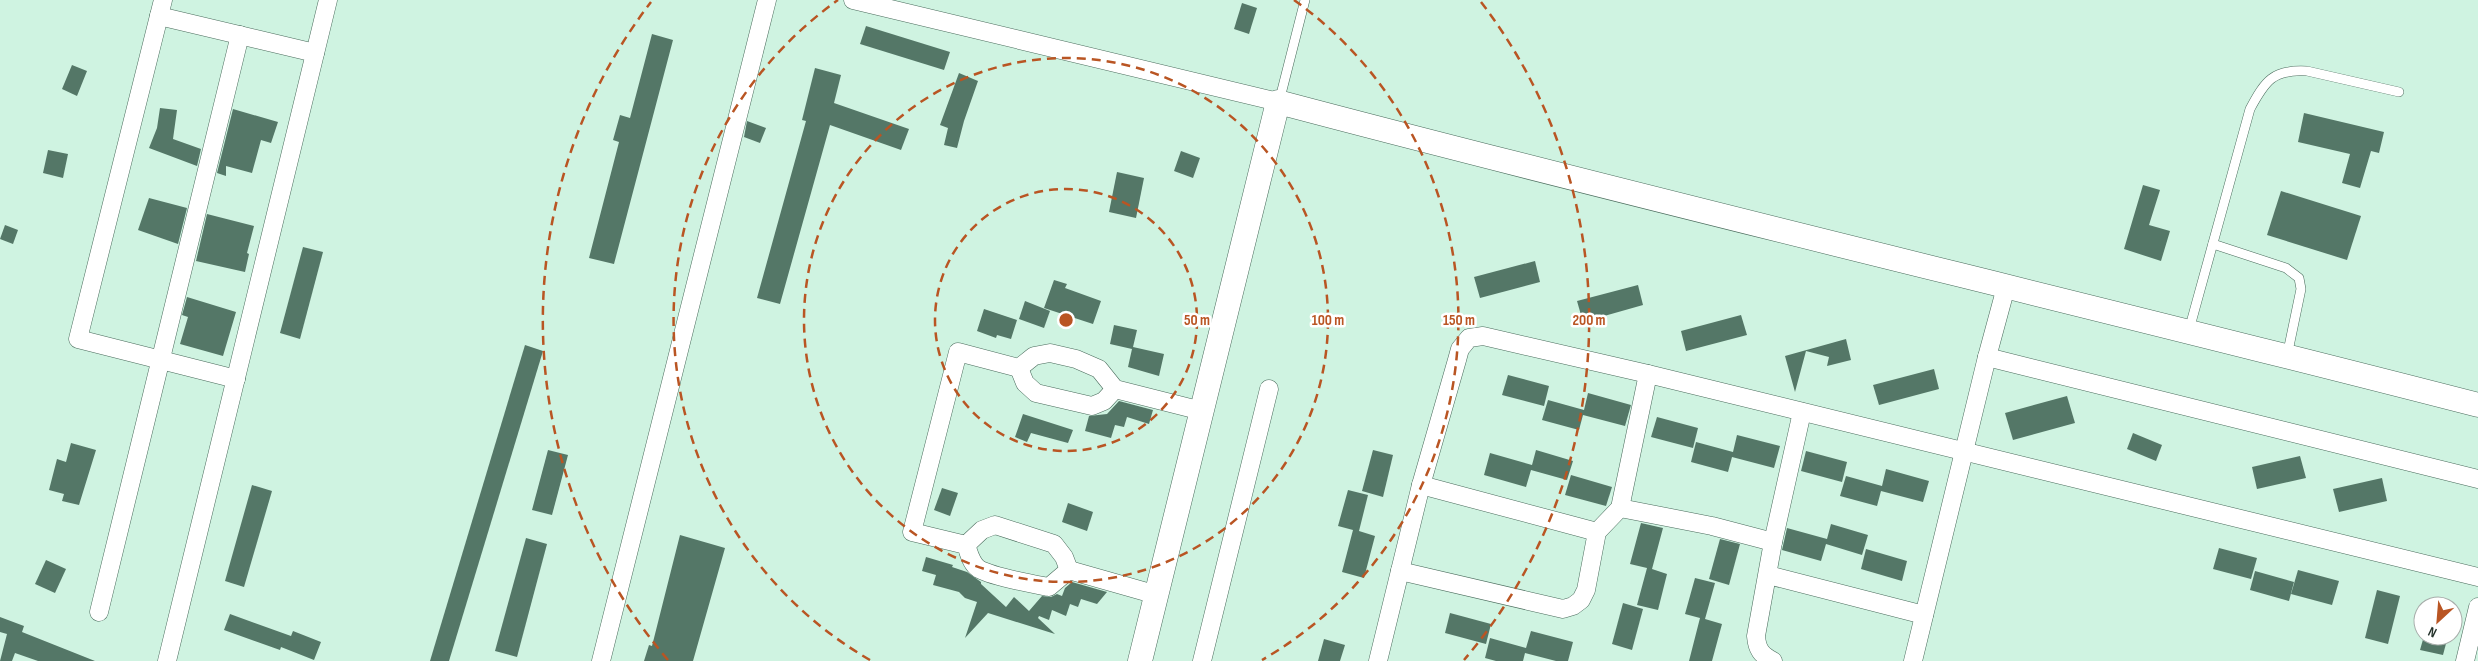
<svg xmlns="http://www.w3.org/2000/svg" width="2478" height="661" font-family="'Sofia Sans Condensed',sans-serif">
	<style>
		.building { fill: #547767 }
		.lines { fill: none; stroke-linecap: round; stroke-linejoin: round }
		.lane-casing { stroke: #4a6b5c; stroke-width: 10 }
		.street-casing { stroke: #4a6b5c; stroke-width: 19 }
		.secondary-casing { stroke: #4a6b5c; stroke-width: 25 }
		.lane { stroke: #fff; stroke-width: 9 }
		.street { stroke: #fff; stroke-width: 18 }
		.secondary { stroke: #fff; stroke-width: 24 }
		.ring { fill: none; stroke: #b95523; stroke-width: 2.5; stroke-dasharray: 9 6 }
		.centre { fill: #b95523; stroke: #fff; stroke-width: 2.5 }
		.ring-label { font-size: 15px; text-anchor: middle; font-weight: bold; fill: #b95523; stroke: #fff; stroke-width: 5; stroke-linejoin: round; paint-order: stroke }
	</style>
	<rect width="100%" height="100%" fill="#cff3e1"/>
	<g class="building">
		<polygon points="1242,3 1257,8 1249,34 1234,29"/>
		<polygon points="866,26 950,52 944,70 860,44"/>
		<polygon points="652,34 673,40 614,264 589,258 619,142 613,140 620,115 630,118"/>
		<polygon points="72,65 87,71 77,96 62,89"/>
		<polygon points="815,68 841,75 834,103 909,129 901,150 830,125 780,304 757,298 806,121 802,120"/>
		<polygon points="959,73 978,81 964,121 957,148 944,145 948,128 940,125"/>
		<polygon points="160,108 177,110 173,139 201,149 197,166 149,148 157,128"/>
		<polygon points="233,109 278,122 271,143 261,140 252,173 226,166 226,176 217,173"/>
		<polygon points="2304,113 2384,132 2379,153 2371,151 2360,188 2342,183 2350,154 2298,142"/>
		<polygon points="747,121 766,128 760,143 744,137"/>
		<polygon points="48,150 68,154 63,178 43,173"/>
		<polygon points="1181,151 1200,158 1193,178 1174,171"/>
		<polygon points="1117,172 1144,178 1136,218 1109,212"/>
		<polygon points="2143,185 2160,190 2149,225 2170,231 2161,261 2124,249"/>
		<polygon points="2281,191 2361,216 2347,260 2267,235"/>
		<polygon points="149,198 187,208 178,244 138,230"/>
		<polygon points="207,214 254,226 247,253 249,254 245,272 196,261"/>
		<polygon points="5,225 18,230 13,244 0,239"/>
		<polygon points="303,247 323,252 300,339 280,333"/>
		<polygon points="1535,261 1540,282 1480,298 1474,277"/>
		<polygon points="1054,280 1067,284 1065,288 1101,301 1093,324 1044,308"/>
		<polygon points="1638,285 1643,305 1583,322 1577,301"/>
		<polygon points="187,297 236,312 223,356 180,344 188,317 182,315"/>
		<polygon points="1025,301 1050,311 1044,328 1019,319"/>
		<polygon points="984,309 1017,320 1011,339 997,335 996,338 977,331"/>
		<polygon points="1741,315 1747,335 1686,351 1681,331"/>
		<polygon points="1114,325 1137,330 1133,347 1164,354 1159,376 1128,367 1132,349 1110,344"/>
		<polygon points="1846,339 1851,360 1827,366 1829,357 1806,351 1795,392 1785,356"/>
		<polygon points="525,345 543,351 449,661 430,661"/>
		<polygon points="1934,369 1939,389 1879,405 1873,385"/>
		<polygon points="1508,375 1549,386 1544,406 1502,395"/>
		<polygon points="1588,393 1631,405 1625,426 1583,415 1579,430 1542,420 1548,400 1584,410"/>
		<polygon points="2067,396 2075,423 2013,440 2005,413"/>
		<polygon points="1119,401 1153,410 1149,424 1127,417 1124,427 1115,425 1111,438 1085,431 1089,416 1107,414"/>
		<polygon points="1023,414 1073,430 1068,443 1031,433 1027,442 1015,437"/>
		<polygon points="1657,417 1698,428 1693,448 1651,437"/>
		<polygon points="2133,433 2162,445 2156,461 2127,449"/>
		<polygon points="1737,435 1780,446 1774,468 1732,457 1728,472 1691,462 1696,442 1733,452"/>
		<polygon points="71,443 96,450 79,505 62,501 64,494 49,490 57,459 66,462"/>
		<polygon points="548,450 568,455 552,515 532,510"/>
		<polygon points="1373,450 1393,455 1383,497 1362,491"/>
		<polygon points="1536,450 1573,461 1567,480 1531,470 1526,487 1484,475 1490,453 1532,465"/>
		<polygon points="1806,451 1847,462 1842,482 1801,471"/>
		<polygon points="2300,456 2306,478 2257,489 2252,467"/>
		<polygon points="1886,469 1929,481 1923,502 1881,491 1877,506 1840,496 1846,476 1882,486"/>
		<polygon points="1571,475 1612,487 1606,506 1565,495"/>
		<polygon points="2382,478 2387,501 2339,512 2333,489"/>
		<polygon points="252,485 272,491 244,587 225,581"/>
		<polygon points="942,488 958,493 950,516 934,510"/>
		<polygon points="1348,490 1368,495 1359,531 1375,536 1364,578 1342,572 1353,530 1338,526"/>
		<polygon points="1068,503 1093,512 1087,531 1062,522"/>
		<polygon points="1641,523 1663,528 1652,569 1667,574 1658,610 1637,605 1647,568 1630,564"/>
		<polygon points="1831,524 1868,535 1862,555 1826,544 1821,561 1782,550 1787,528 1827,539"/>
		<polygon points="680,535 725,548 693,661 644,661 649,645 652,646"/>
		<polygon points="526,538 547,544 517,657 495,651"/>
		<polygon points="1720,539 1740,544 1729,585 1709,579"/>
		<polygon points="2219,548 2257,558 2251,579 2213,569"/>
		<polygon points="1866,549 1907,561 1902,581 1861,569"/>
		<polygon points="926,557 953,565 952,567 967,572 981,582 981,584 1006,607 1014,597 1029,611 1042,596 1051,597 1057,594 1062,596 1065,588 1072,582 1107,592 1097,604 1081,599 1078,607 1070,604 1066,616 1052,610 1049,620 1039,616 1038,618 1055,634 988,613 965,638 977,602 965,598 959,592 933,585 936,575 922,571"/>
		<polygon points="46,560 66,569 55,593 35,584"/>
		<polygon points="2298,570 2339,581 2332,605 2291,594"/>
		<polygon points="2255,571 2294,582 2289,601 2250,590"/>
		<polygon points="1695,578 1715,583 1705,619 1722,624 1712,661 1689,661 1700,618 1685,614"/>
		<polygon points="2377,590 2400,596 2388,644 2365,638"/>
		<polygon points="1623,603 1643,609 1632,650 1612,644"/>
		<polygon points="1450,613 1491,624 1486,644 1445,633"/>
		<polygon points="230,614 291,636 293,631 321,642 314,660 281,647 280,650 224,630"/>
		<polygon points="0,617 24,626 22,632 95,661 38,661 15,653 12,661 0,661 7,634 0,632"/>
		<polygon points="1531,631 1573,642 1568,661 1556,661 1525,653 1523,661 1496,661 1485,658 1490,638 1526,648"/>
		<polygon points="2424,636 2448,636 2443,655 2420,650"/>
		<polygon points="1324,639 1345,645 1340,661 1318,661"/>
	</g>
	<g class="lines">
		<g class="lane-casing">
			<g id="lane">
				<polyline points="1279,102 1305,0"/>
				<polyline points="2213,244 2286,268 2299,278 2301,289 2287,356"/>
				<path d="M2189,330L2250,109C2265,81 2273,69 2307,71L2399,92"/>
			</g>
		</g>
		<g class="street-casing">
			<g id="street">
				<polyline points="163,0 78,339 236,379"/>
				<polyline points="853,0 1278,102"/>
				<polyline points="159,16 315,53"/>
				<polyline points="1987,357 2478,479"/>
				<polyline points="1019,368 1025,383 1036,393 1092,406 1104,401 1115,389"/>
				<polyline points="1421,485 1597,532"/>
				<polyline points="1620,508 1712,526 1773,542"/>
				<polyline points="966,545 982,530 995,525 1054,544 1064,557 1069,570"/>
				<polyline points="1400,571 1563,609 1573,606 1581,600 1586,590 1597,532 1620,508 1648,374"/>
				<polyline points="1768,575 1924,615"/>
				<path d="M1157,595L1069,570L1049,587C1033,584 993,577 979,569C971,564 969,553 966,545L912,532L958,352L1019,368L1034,356L1050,353L1076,359L1099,369L1115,389L1202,411"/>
				<polyline points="99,612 240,35"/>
				<polyline points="167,661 328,0"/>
				<polyline points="601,661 767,0"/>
				<polyline points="1202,661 1269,389"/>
				<polyline points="1378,661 1421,485 1457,360 1460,349 1469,338 1483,336 1648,374 2478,577"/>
				<path d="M1773,661C1761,655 1757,649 1756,636L1773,542L1802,412"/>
				<polyline points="1913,661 1987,357 2006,287"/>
				<polyline points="2465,661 2478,607"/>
			</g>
		</g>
		<g class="secondary-casing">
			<path id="secondary" d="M1140,661L1278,102C1677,208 2079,302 2478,405"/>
		</g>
		<use href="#lane" class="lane"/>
		<use href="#street" class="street"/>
		<use href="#secondary" class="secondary"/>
	</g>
	<g class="ring">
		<circle cx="1066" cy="320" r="131"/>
		<circle cx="1066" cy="320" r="262"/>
		<path d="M870 660A393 393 0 0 1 838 0M1294 0A393 393 0 0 1 1262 660"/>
		<path d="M668 660A523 523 0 0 1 651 2M1481 2A523 523 0 0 1 1464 660"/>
	</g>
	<circle cx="1066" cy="320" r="8" class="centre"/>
	<g class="ring-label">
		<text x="1197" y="325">50 m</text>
		<text x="1328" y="325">100 m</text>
		<text x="1459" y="325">150 m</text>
		<text x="1589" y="325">200 m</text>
	</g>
	<g transform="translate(2438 621) rotate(206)"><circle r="24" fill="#ffffff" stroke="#a7adaa"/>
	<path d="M0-4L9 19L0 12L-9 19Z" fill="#b95523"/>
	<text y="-8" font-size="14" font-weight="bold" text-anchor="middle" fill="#24322b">N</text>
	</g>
</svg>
